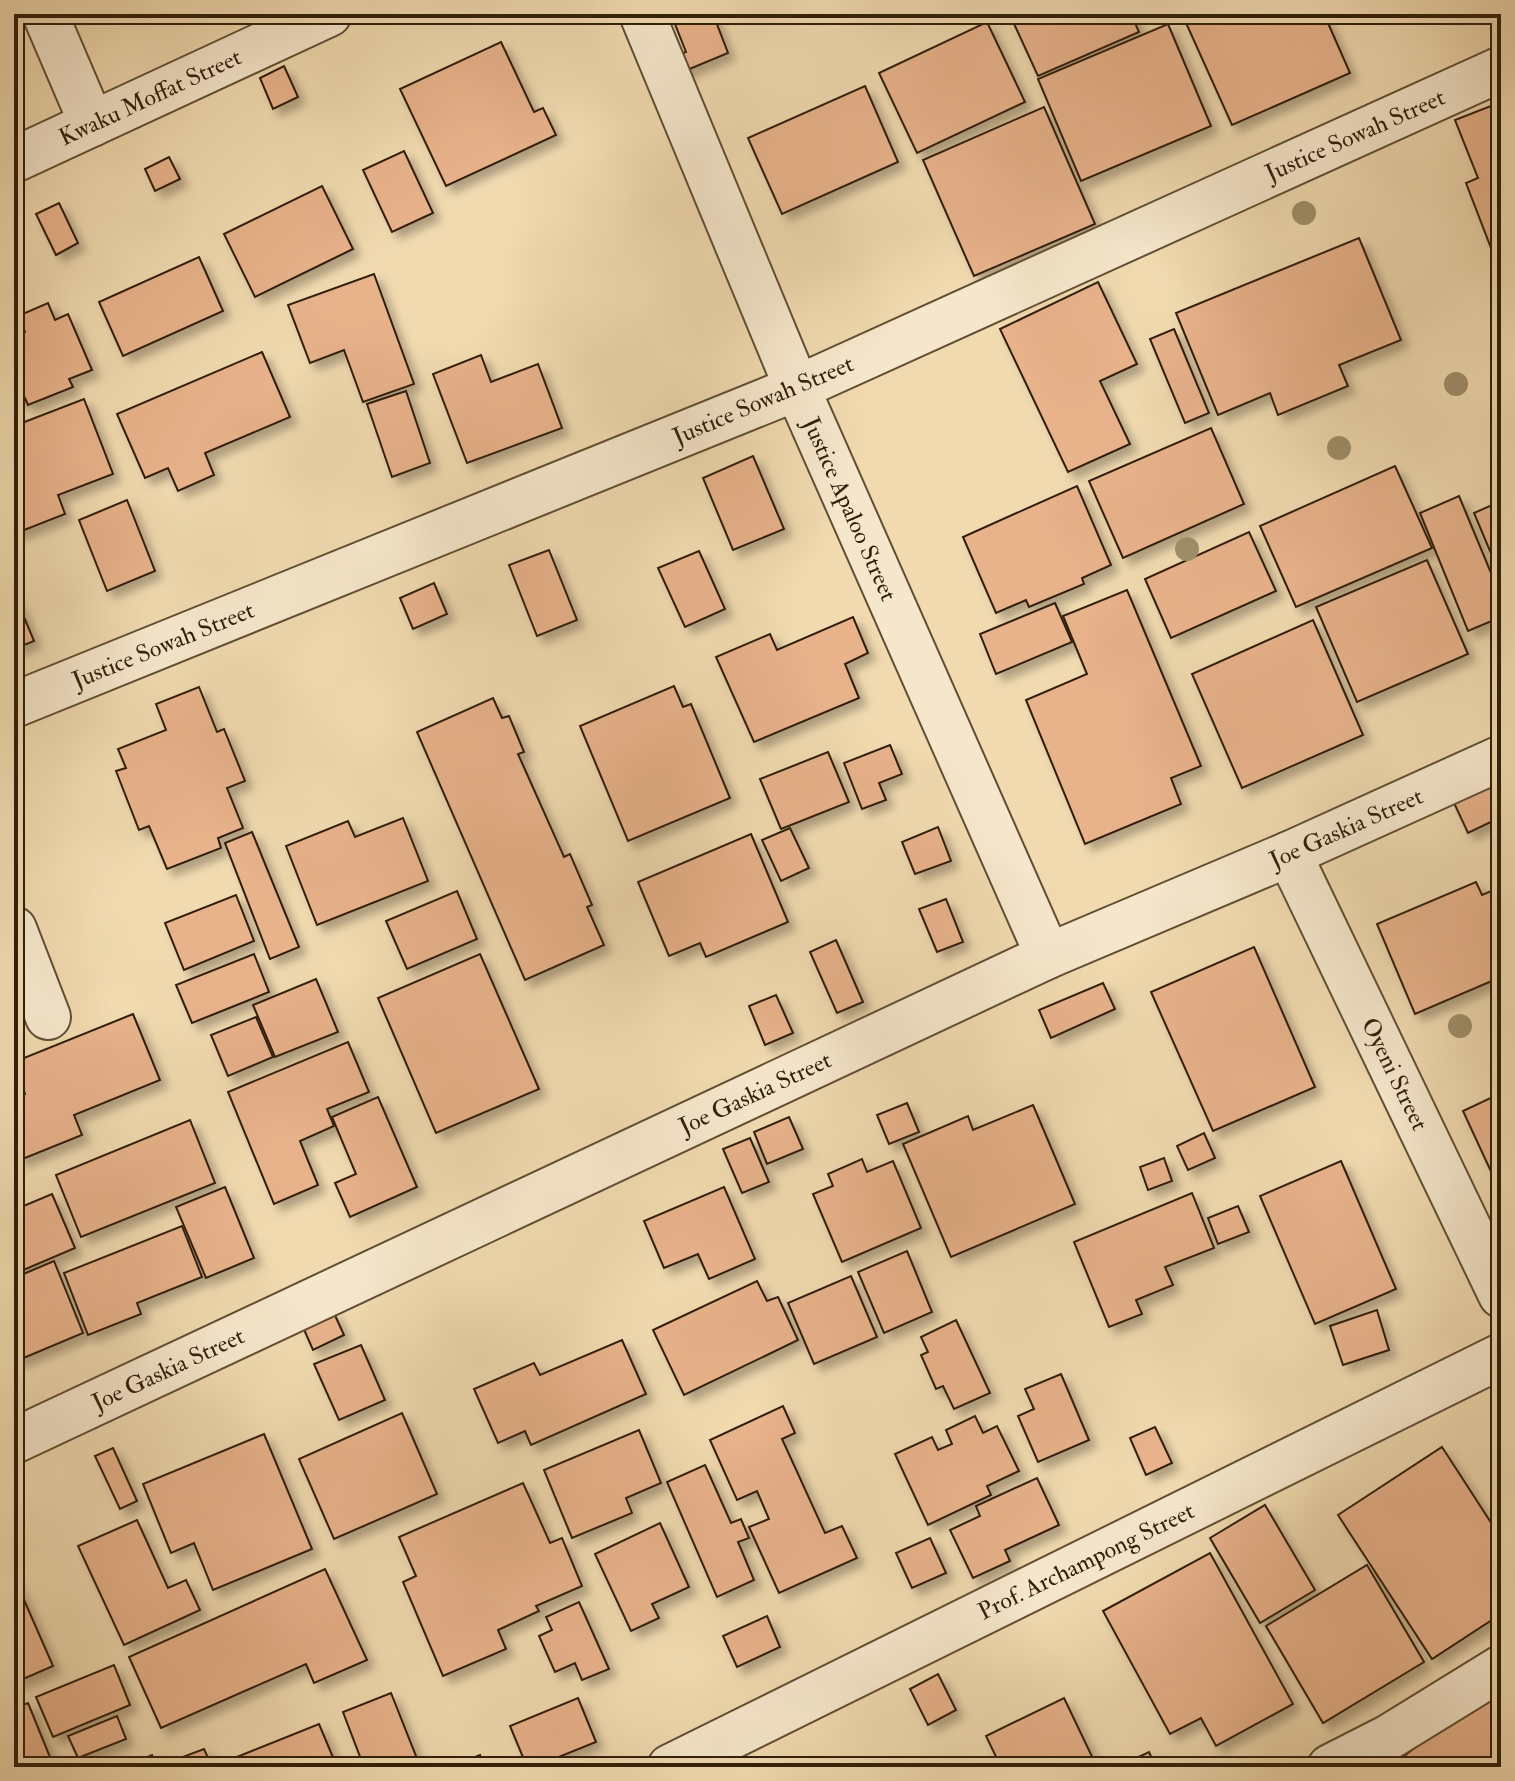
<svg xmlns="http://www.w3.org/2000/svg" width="1515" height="1781" font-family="'IM FELL Double Pica',serif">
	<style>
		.building { fill: #e8b28b; stroke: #301f09; stroke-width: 2; filter: url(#shadow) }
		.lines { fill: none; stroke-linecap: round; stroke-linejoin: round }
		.minor-casing { stroke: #604e33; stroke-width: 48 }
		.minor { stroke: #f6e7cc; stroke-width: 44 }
		.tree { fill: #9e8e69 }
		.labels { text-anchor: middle; stroke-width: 8; stroke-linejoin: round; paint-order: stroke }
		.street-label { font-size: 24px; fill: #301f09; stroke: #f6e7cc }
	</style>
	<defs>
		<filter id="shadow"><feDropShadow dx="7" dy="7" stdDeviation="4" flood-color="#0004"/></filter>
	</defs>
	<rect width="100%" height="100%" fill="#f1dab0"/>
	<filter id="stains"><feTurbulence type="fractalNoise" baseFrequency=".0025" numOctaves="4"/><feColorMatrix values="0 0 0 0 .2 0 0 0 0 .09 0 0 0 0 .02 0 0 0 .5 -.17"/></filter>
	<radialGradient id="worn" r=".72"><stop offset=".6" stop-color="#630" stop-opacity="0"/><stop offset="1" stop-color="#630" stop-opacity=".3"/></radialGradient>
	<g class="building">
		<polygon points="671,14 713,14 728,53 680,73 673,57 686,52"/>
		<polygon points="1131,14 1139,32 1038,76 1010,15"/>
		<polygon points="1182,14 1324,14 1350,73 1232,125"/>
		<polygon points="987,22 1025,102 917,153 879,73"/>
		<polygon points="1168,24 1211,126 1081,181 1038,79"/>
		<polygon points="501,42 534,112 543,108 556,135 446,186 400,89"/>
		<polygon points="284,66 298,97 273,109 260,78"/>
		<polygon points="865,86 898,162 782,214 748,138"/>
		<polygon points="1501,102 1501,274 1466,183 1478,178 1455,120"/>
		<polygon points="1044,107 1095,224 974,276 923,160"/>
		<polygon points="404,151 433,213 392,232 363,170"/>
		<polygon points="169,157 180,179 155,191 145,169"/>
		<polygon points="322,186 353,249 255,297 224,234"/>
		<polygon points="59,203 78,243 56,255 36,214"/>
		<polygon points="1359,238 1401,340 1339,365 1348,386 1278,415 1270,393 1218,415 1176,313"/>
		<polygon points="199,257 223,311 123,356 99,302"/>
		<polygon points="374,274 414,384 363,402 344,350 310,363 288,305"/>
		<polygon points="1098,282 1137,364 1100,381 1130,444 1068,472 1000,329"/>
		<polygon points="48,303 55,320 68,314 92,370 69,379 73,387 28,405 25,398 14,402 14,336 25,332 18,316"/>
		<polygon points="1174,329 1209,413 1185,423 1150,339"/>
		<polygon points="262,352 290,417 205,453 214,475 178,491 168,468 145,478 117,414"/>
		<polygon points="481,355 491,382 538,364 562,428 467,463 433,374"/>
		<polygon points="406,391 430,463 392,477 367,404"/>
		<polygon points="84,399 113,474 58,495 65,514 14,534 14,426"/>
		<polygon points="1211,428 1244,504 1123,558 1089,481"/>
		<polygon points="753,456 784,529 733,550 703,478"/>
		<polygon points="1395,466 1432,548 1296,607 1260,526"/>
		<polygon points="1077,486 1111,565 1082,578 1084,584 1029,607 1026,600 996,613 963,537"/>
		<polygon points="1459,496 1501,597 1501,617 1468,631 1420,513"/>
		<polygon points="127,500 155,571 107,591 79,520"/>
		<polygon points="1501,501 1501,577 1474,513"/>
		<polygon points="1249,532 1276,591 1171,638 1145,579"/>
		<polygon points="549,550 577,620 537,636 509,565"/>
		<polygon points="699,551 725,609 685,627 658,568"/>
		<polygon points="1427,560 1468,654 1357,702 1316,607"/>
		<polygon points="434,583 447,614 413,629 400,598"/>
		<polygon points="1127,590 1201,766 1171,778 1181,804 1085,844 1026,700 1087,674 1063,616"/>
		<polygon points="14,593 34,641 14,649"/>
		<polygon points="1055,603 1072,642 996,674 980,634"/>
		<polygon points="853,617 868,653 845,664 859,698 754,742 716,657 770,634 777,650"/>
		<polygon points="1313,620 1363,735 1242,788 1192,674"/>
		<polygon points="674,686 683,707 691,704 730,798 628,841 580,726"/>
		<polygon points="199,687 217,732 224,729 245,781 227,788 243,828 218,838 221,848 167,869 149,826 139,830 116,771 126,768 118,749 166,730 156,704"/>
		<polygon points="493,698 502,718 509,716 524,752 518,754 564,857 570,854 592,905 587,907 604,945 525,980 417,732"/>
		<polygon points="890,745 902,774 879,783 886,800 862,809 844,763"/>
		<polygon points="828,752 849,802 781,829 760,779"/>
		<polygon points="1501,780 1501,817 1468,833 1454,803"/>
		<polygon points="403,818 428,881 317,925 286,846 348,821 355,837"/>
		<polygon points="938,827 951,861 915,874 902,842"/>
		<polygon points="790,828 809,868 781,881 762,840"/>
		<polygon points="252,832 299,947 270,959 225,843"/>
		<polygon points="751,834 788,922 706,957 700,943 669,956 638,882"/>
		<polygon points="1476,882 1482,895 1501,887 1501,977 1415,1014 1377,924"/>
		<polygon points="457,891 477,939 407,969 386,921"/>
		<polygon points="236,895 254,941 184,970 165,923"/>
		<polygon points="946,899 963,942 937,952 919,909"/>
		<polygon points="836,940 863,1002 837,1013 810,952"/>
		<polygon points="1254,947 1315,1087 1213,1131 1151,992"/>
		<polygon points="254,954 269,992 192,1023 176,985"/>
		<polygon points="480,954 539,1089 436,1133 378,998"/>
		<polygon points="316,979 338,1032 275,1057 253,1005"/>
		<polygon points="1103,983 1115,1009 1051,1038 1039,1010"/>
		<polygon points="776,995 793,1033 765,1045 749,1006"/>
		<polygon points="133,1014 160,1080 74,1115 82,1135 20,1160 14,1146 14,1099 25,1094 14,1062"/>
		<polygon points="256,1017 273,1057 228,1076 211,1035"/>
		<polygon points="348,1042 369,1092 327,1109 334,1126 300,1141 318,1185 274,1204 228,1092"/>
		<polygon points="1501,1093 1501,1175 1494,1178 1463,1111"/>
		<polygon points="378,1097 417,1187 350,1217 335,1183 356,1174 332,1117"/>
		<polygon points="907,1103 919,1132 889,1144 877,1115"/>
		<polygon points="1033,1105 1075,1204 951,1257 903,1144 968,1116 973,1130"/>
		<polygon points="789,1117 803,1149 767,1164 754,1132"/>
		<polygon points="190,1120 215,1183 81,1237 56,1175"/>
		<polygon points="1204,1133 1215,1158 1188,1170 1177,1146"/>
		<polygon points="750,1138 769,1182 742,1193 723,1149"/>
		<polygon points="1164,1158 1172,1181 1148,1190 1140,1167"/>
		<polygon points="862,1159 867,1172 893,1161 921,1228 842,1262 813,1194 833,1186 828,1174"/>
		<polygon points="1341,1161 1396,1289 1315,1324 1260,1196"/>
		<polygon points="225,1187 254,1258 206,1278 176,1207"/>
		<polygon points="724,1187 755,1259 709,1279 698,1254 664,1268 644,1221"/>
		<polygon points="1192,1193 1214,1248 1165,1267 1173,1285 1136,1300 1142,1314 1109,1327 1074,1242"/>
		<polygon points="52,1194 75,1248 14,1274 14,1210"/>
		<polygon points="1238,1206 1249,1232 1218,1244 1208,1218"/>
		<polygon points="182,1226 202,1277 137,1303 141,1314 88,1335 64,1273"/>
		<polygon points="907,1251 932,1312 884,1333 858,1272"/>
		<polygon points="54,1261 83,1333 14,1362 14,1278"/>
		<polygon points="851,1276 877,1337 814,1364 788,1303"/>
		<polygon points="757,1281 767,1301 778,1297 798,1340 684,1395 653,1330"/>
		<polygon points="1377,1310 1389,1350 1343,1365 1330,1326"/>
		<polygon points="333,1311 344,1335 313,1350 302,1325"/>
		<polygon points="956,1320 990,1393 954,1409 943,1386 936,1389 921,1355 928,1352 921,1337"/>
		<polygon points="622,1340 646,1394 531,1445 525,1431 498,1443 474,1389 534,1363 540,1375"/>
		<polygon points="361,1345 385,1400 339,1420 314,1364"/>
		<polygon points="1061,1374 1089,1440 1038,1462 1018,1416 1034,1409 1025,1389"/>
		<polygon points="783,1406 795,1433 782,1439 825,1533 842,1526 857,1558 779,1593 749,1527 769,1519 757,1491 737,1500 710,1440"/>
		<polygon points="402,1413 437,1494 334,1539 299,1459"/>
		<polygon points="975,1416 983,1433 997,1426 1019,1471 987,1486 991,1495 928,1525 895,1454 932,1437 938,1450 952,1444 946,1430"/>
		<polygon points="1155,1427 1172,1463 1146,1475 1130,1438"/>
		<polygon points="639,1430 661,1483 626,1498 632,1513 572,1538 544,1470"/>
		<polygon points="264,1434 312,1549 213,1590 194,1543 171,1553 143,1484"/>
		<polygon points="1442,1447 1501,1538 1501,1614 1432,1659 1338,1515"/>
		<polygon points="113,1448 137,1501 120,1509 95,1456"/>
		<polygon points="705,1465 731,1523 741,1519 749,1538 738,1542 754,1580 717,1597 667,1482"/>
		<polygon points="1037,1478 1059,1525 1005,1550 1010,1561 973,1578 950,1530 980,1516 976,1506"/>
		<polygon points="523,1483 550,1543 562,1538 582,1586 536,1606 539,1611 498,1630 506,1649 443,1676 403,1582 416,1576 399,1537"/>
		<polygon points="1265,1505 1315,1590 1260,1623 1210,1538"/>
		<polygon points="137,1520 168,1588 186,1580 200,1610 124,1645 78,1546"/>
		<polygon points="660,1523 689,1587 652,1604 659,1618 631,1631 595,1554"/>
		<polygon points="930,1538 946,1573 912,1588 896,1553"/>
		<polygon points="1210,1553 1293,1704 1216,1746 1201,1718 1170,1734 1103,1611"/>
		<polygon points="1367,1565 1424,1662 1323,1723 1266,1626"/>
		<polygon points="325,1569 367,1660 314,1683 306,1664 161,1728 129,1657"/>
		<polygon points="14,1577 53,1666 14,1683"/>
		<polygon points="579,1602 609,1669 582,1680 575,1663 555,1672 539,1636 552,1630 546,1617"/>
		<polygon points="767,1616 780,1647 737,1667 723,1636"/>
		<polygon points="114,1665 130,1705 53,1737 36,1697"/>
		<polygon points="938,1674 956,1710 928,1725 910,1689"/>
		<polygon points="1487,1692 1501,1710 1501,1767 1390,1767"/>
		<polygon points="391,1693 418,1761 422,1759 426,1767 364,1767 343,1712"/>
		<polygon points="578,1698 596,1742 534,1767 527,1767 510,1726"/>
		<polygon points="1064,1698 1097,1767 1001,1767 986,1736"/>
		<polygon points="28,1703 54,1767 14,1767 14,1708"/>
		<polygon points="117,1716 126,1739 78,1758 68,1736"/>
		<polygon points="319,1724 337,1767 212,1767"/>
		<polygon points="204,1749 212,1767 184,1767 180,1758"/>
		<polygon points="1149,1752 1156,1767 1117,1767"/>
		<polygon points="152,1755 156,1767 123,1767"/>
		<polygon points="480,1755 484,1767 449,1767"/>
	</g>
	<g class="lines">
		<g class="minor-casing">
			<g id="minor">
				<polyline points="45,14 92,124"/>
				<polyline points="642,14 797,388 1048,956"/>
				<polyline points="14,160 329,14"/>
				<polyline points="14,705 797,388 1501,69"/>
				<polyline points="1289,854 1501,1295"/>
				<polyline points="14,929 48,1017"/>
				<polyline points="14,1441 1048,956 1289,854 1501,758"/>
				<polyline points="670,1767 1501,1356"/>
				<polyline points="1330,1767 1389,1737 1501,1668"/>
			</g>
		</g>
		<use href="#minor" class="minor"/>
	</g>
	<g class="tree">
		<circle cx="1304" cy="213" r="12"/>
		<circle cx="1456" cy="384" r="12"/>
		<circle cx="1339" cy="448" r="12"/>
		<circle cx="1187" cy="549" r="12"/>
		<circle cx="1460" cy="1026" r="12"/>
	</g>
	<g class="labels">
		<g class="street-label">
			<text transform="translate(150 97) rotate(-25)" y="8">Kwaku Moffat Street</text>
			<text transform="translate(1355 135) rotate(-24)" y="8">Justice Sowah Street</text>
			<text transform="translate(763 400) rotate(-23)" y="8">Justice Sowah Street</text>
			<text transform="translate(850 509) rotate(66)" y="8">Justice Apaloo Street</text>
			<text transform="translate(163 645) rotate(-22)" y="8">Justice Sowah Street</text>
			<text transform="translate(1346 828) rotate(-24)" y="8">Joe Gaskia Street</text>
			<text transform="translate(1395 1074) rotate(64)" y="8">Oyeni Street</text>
			<text transform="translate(755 1093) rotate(-25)" y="8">Joe Gaskia Street</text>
			<text transform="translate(168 1369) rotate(-25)" y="8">Joe Gaskia Street</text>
			<text transform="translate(1086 1561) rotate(-26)" y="8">Prof. Archampong Street</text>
		</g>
	</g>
	<rect width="1515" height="1781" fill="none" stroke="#f1dab0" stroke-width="48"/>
	<rect x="16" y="16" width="1483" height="1749" fill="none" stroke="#301f09" stroke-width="4"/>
	<rect x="24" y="24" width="1467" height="1733" fill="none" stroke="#301f09" stroke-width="2"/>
	<rect width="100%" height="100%" filter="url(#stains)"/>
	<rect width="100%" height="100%" fill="url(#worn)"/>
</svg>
